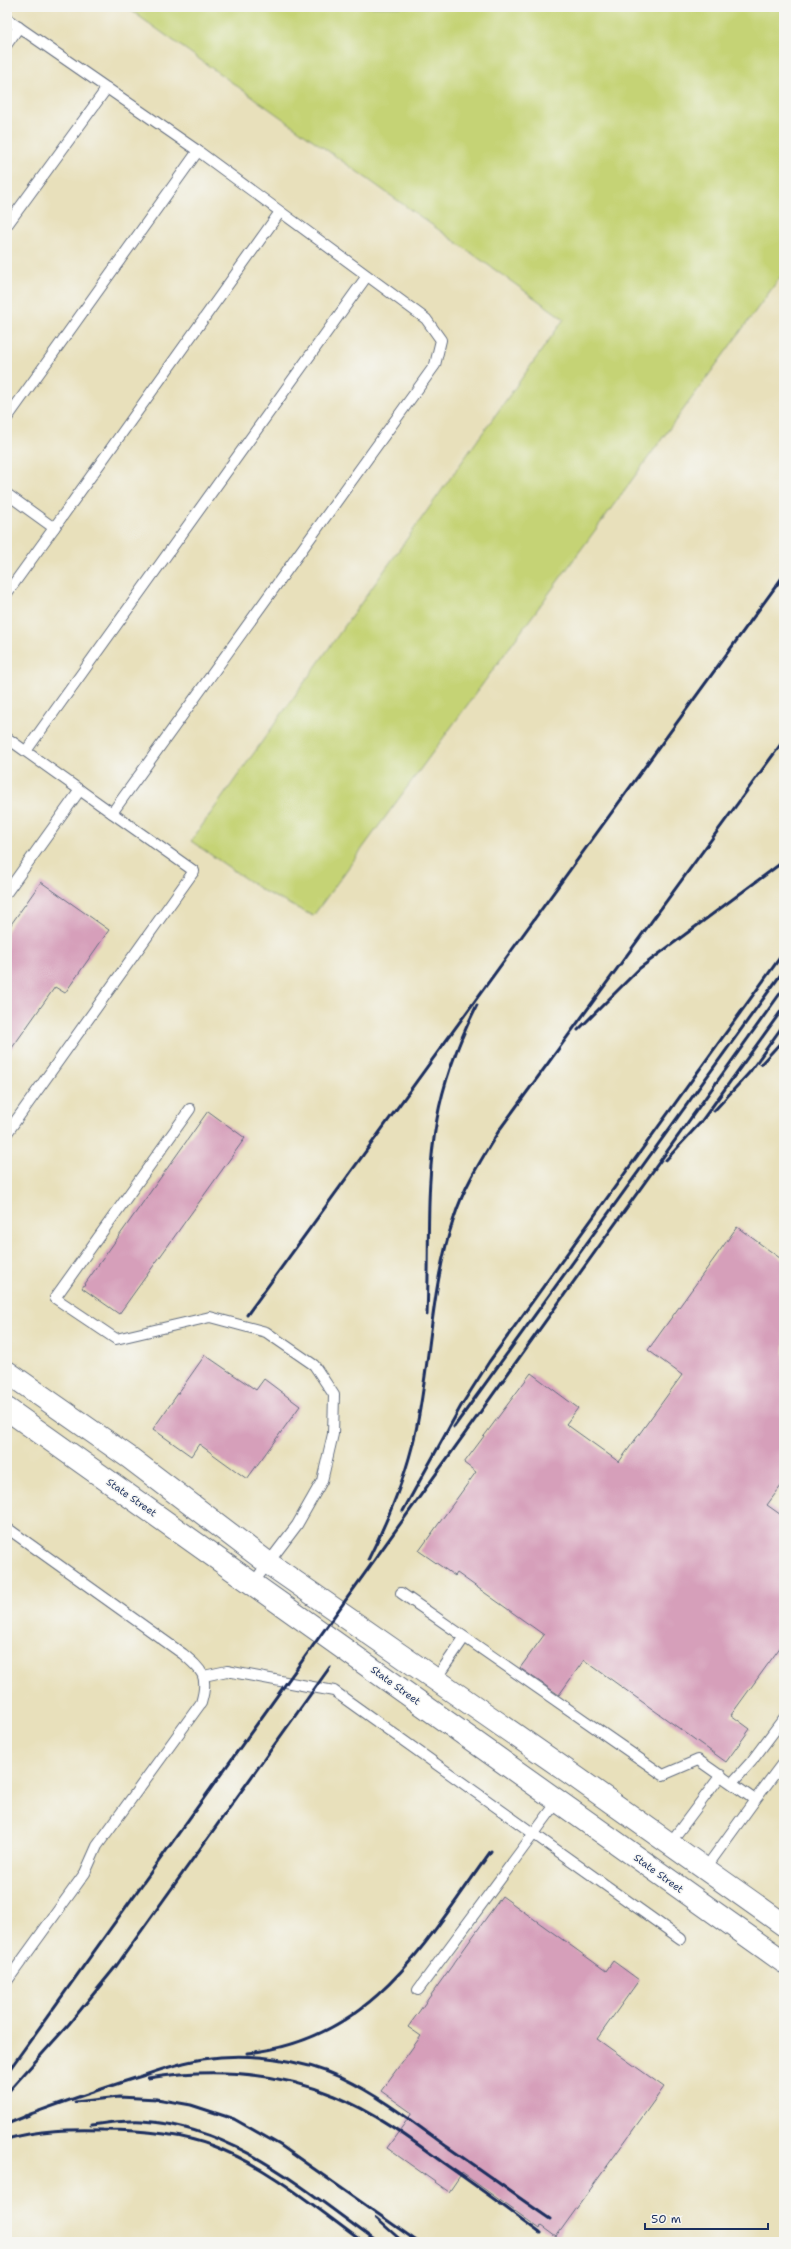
<svg xmlns="http://www.w3.org/2000/svg" width="791" height="2249" font-family="'Shantell Sans',sans-serif">
	<style>
		.green { fill: #c5d374; stroke: #708169 }
		.building { fill: #d69fba }
		.lines { fill: none; stroke-linecap: round; stroke-linejoin: round }
		.service-casing { stroke: #636d7f; stroke-width: 12 }
		.tertiary-casing { stroke: #636d7f; stroke-width: 24 }
		.service { stroke: #fff; stroke-width: 10 }
		.tertiary { stroke: #fff; stroke-width: 22 }
		.rail { stroke: #1b2f5e; stroke-width: 3 }
		.labels { text-anchor: middle; stroke-width: 3; stroke-linejoin: round; paint-order: stroke }
		.street-label { font-size: 10px; fill: #1b2f5e; stroke: #f6f6f2 }
	</style>
	<rect width="100%" height="100%" fill="#f6f6f2"/>
	<filter id="ink" filterUnits="userSpaceOnUse"><feTurbulence type="fractalNoise" baseFrequency=".025" numOctaves="2"/><feDisplacementMap in="SourceGraphic" scale="8" xChannelSelector="R" yChannelSelector="G"/><feConvolveMatrix kernelMatrix="1 2 1 2 8 2 1 2 1" color-interpolation-filters="sRGB"/></filter>
	<filter id="wash" filterUnits="userSpaceOnUse"><feTurbulence type="fractalNoise" baseFrequency=".012" numOctaves="4" result="noise"/><feDisplacementMap in="SourceGraphic" scale="16" xChannelSelector="R" yChannelSelector="G"/><feGaussianBlur stdDeviation="0.9" result="paint"/><feColorMatrix in="noise" values="0 0 0 0 0 0 0 0 0 0 0 0 0 0 0 0 0 1.4 0 .05"/><feComposite in="paint" operator="in"/></filter>
	<g filter="url(#wash)">
		<rect width="100%" height="100%" fill="#e8e0bb"/>
		<polygon class="green" points="126,7 784,7 784,272 313,916 263,891 191,841 564,319"/>
		<g id="blocks">
			<g class="building">
				<polygon points="41,882 109,930 65,993 55,987 7,1055 7,930"/>
				<polygon points="208,1111 245,1138 119,1314 82,1288"/>
				<polygon points="737,1227 784,1261 784,1482 767,1505 784,1517 784,1642 731,1715 750,1729 726,1762 584,1660 559,1695 520,1668 544,1635 457,1573 455,1576 419,1551 476,1472 464,1463 531,1373 578,1408 566,1424 619,1462 682,1375 648,1350"/>
				<polygon points="205,1355 256,1390 264,1379 300,1406 247,1479 199,1444 191,1456 153,1429"/>
				<polygon points="502,1896 606,1971 613,1961 639,1980 597,2039 664,2087 556,2237 541,2226 540,2229 462,2173 449,2192 387,2148 412,2113 381,2091 421,2036 408,2027"/>
			</g>
		</g>
	</g>
	<g filter="url(#ink)">
		<use href="#blocks" fill-opacity="0" stroke="#636d7f" stroke-width="1"/>
		<g class="lines">
			<g class="service-casing">
				<g id="service">
					<polyline points="7,19 198,151 426,319 441,340 435,365 112,813 194,871 7,1133"/>
					<polyline points="7,44 19,27"/>
					<polyline points="7,225 107,88"/>
					<polyline points="7,418 198,151"/>
					<polyline points="7,494 54,528 7,593"/>
					<polyline points="54,528 280,212"/>
					<polyline points="7,738 112,813"/>
					<polyline points="26,751 367,276"/>
					<polyline points="7,892 80,790"/>
					<polyline points="190,1109 55,1298 116,1339 210,1317 266,1332 314,1365 334,1395 333,1434 322,1481 297,1525 253,1583"/>
					<path d="M7,1528L183,1654C203,1671 209,1676 201,1703L97,1846L85,1873L7,1981"/>
					<polyline points="401,1593 663,1775 698,1760 755,1800 705,1869"/>
					<polyline points="204,1676 227,1671 334,1691 681,1939"/>
					<polyline points="435,1680 464,1638"/>
					<polyline points="732,1783 751,1762 784,1718"/>
					<polyline points="755,1800 782,1764 784,1766"/>
					<polyline points="670,1843 721,1775"/>
					<polyline points="418,1990 558,1801"/>
				</g>
			</g>
			<g class="tertiary-casing">
				<g id="tertiary">
					<polyline points="7,1372 130,1458 268,1563 570,1773 784,1925"/>
					<polyline points="7,1409 784,1962"/>
				</g>
			</g>
			<use href="#service" class="service"/>
			<use href="#tertiary" class="tertiary"/>
			<g class="rail">
				<polyline points="578,1030 640,968 784,861"/>
				<polyline points="761,1064 784,1039"/>
				<polyline points="714,1111 749,1073 784,1024"/>
				<polyline points="666,1160 701,1122 784,1007"/>
				<polyline points="247,1315 784,575"/>
				<path d="M427,1315C430,1250 425,1184 437,1119C444,1080 459,1041 477,1005"/>
				<polyline points="454,1427 784,970"/>
				<polyline points="403,1511 461,1406 489,1362 784,952"/>
				<path d="M368,1560C388,1520 405,1479 415,1435C431,1363 430,1289 454,1218C464,1186 483,1157 500,1129L784,740"/>
				<path d="M247,2053C373,2040 424,1944 491,1851"/>
				<polyline points="7,2073 784,988"/>
				<path d="M148,2078C211,2068 274,2071 335,2096C374,2112 408,2137 442,2162C475,2185 508,2209 540,2233"/>
				<polyline points="7,2093 69,2024 117,1965 330,1667"/>
				<polyline points="75,2102 119,2097 157,2099 191,2105 234,2119 280,2145 418,2242"/>
				<path d="M25,2116C64,2102 102,2088 142,2076C162,2069 182,2062 203,2059C248,2052 301,2059 342,2078C380,2096 413,2122 446,2146C481,2170 515,2195 550,2219"/>
				<polyline points="7,2124 29,2115"/>
				<path d="M91,2125C108,2123 125,2120 142,2121C234,2126 306,2191 377,2242"/>
				<path d="M7,2139C39,2130 70,2129 103,2130C139,2130 179,2133 213,2146C269,2167 316,2208 363,2242"/>
				<polyline points="376,2218 403,2242"/>
			</g>
		</g>
	</g>
	<g class="labels">
		<g class="street-label">
			<text transform="translate(132 1497) rotate(35)" y="4">State Street</text>
			<text transform="translate(396 1685) rotate(36)" y="4">State Street</text>
			<text transform="translate(659 1873) rotate(36)" y="4">State Street</text>
		</g>
	</g>
	<rect width="791" height="2249" fill="none" stroke="#f6f6f2" stroke-width="24"/>
	<path d="M645 2223v6h123v-6" fill="none" stroke="#1b2f5e" stroke-width="2"/>
	<text x="651" y="2223" font-size="12" fill="#1b2f5e" stroke="#f6f6f2" stroke-width="3" paint-order="stroke">50 m</text>
</svg>
